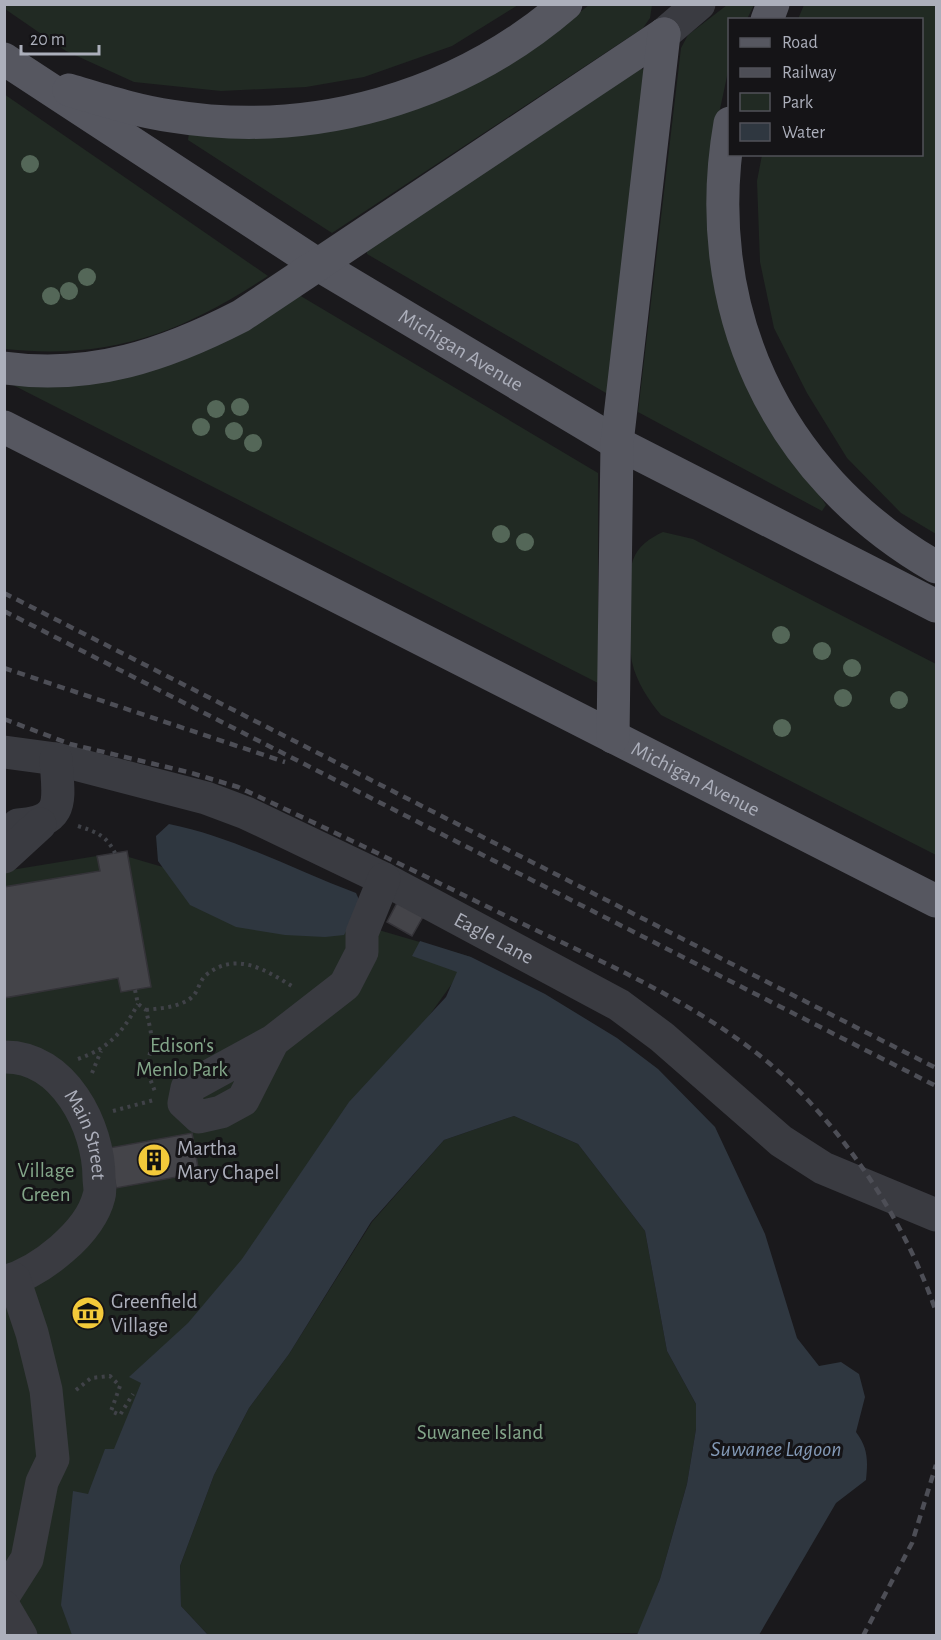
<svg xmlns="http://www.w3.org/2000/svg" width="941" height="1640" font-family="'Alegreya Sans',sans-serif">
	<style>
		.green { fill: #212a23 }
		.water { fill: #2f3740 }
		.building { fill: #444449; stroke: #343338; stroke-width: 1.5 }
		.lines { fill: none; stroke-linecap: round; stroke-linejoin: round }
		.path { stroke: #404248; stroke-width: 4; stroke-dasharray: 3 4.5; stroke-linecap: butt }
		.minor { stroke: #3a3b41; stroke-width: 33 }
		.major { stroke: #565760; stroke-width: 33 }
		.rail { stroke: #4d4e56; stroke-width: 4.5; stroke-dasharray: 8 6; stroke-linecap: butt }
		.tree { fill: #546758 }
		.labels { text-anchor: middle; stroke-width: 6; stroke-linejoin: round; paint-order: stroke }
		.street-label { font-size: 21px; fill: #acafbb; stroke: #151417 }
		.park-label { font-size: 21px; fill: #83a689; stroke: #151417 }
		.poi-label { font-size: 21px; fill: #acafbb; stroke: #151417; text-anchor: start }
		.water-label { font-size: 22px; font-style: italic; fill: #8399b6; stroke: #151417 }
	</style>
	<rect width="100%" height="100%" fill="#1a191c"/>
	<g class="green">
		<polygon points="5,4 518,4 518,5 452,46 364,77 306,87 221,91 134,82 66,51 5,9"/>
		<polygon points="589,5 652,5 650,18 643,28 332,233 188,140 189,133 251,135 556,31"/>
		<polygon points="727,5 754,5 747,19 730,20 729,67 711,151 786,453 822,499 826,505 822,511 638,412 681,48 688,35"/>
		<polygon points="804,5 936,5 936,534 901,513 847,458 807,393 774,328 760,262 757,181 762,155 922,154 922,20 798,19"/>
		<polygon points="640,68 644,70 609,390 606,393 367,254 367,250"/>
		<path d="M4,94L268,276C181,333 111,360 5,349Z"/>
		<polygon points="299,295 598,473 598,683 11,384"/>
		<path d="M663,532L693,539L936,664V855L661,715C649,701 636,681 632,662C629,644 627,576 633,560C638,546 650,538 663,532Z"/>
		<polygon points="115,853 471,957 88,1494 127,1635 5,1635 5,871"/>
		<polygon points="514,1116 578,1144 645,1231 667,1351 696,1404 696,1429 687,1484 660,1579 639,1633 208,1635 181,1606 180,1566 214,1475 249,1408 289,1354 372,1222 444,1140"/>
	</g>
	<g class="water">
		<path d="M169,824C234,837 294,870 356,893L361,904L344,935L325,937L285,935L236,927L190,905L158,861L156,836Z"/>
		<path d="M420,941L471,957L545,994L617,1038L658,1069L715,1127L765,1234L797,1338L819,1366L841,1362L859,1374L865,1397L856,1432C868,1448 868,1460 866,1480L836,1503L759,1635H637L660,1579L687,1484L696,1429V1404L667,1351L645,1231L578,1144L514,1116L444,1140L371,1222L289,1354L249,1408L214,1475L180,1566L181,1606L208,1635H72L61,1605L73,1491L88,1494L105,1449H114L141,1383L129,1377L188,1323L242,1259L349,1102L446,997L457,972L412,956Z"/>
	</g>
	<g class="building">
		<polygon points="127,851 151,987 121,992 118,978 4,998 4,887 100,871 97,856"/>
		<polygon points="398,901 424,915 412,936 387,922"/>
		<polygon points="192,1133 199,1173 116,1188 109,1148"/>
	</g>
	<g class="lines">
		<g class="path">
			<path d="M78,826C96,832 106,835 115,853"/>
			<path d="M135,990L138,1004L146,1010C151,1033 156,1044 145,1066L156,1094"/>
			<path d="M146,1010C161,1008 177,1008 191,998C198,993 199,981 206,975C237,950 267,971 295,988"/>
			<path d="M78,1059C109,1048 122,1033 138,1004"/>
			<polyline points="92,1073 101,1051"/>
			<polyline points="113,1111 154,1100"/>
			<polyline points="76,1390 91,1378 110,1376 120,1386 111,1411 120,1415 133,1394"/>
		</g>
		<g class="minor">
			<polyline points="664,34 699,4"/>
			<path id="s1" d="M4,752L56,759L206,798L246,813L384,879L619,1005L662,1037L781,1141L823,1168L936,1215"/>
			<path d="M18,825C67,821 58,799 56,759"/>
			<polyline points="4,857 40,824"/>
			<polyline points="273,1041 243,1100 221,1112 199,1117 184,1103 187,1088 273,1041 345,985 362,952 362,933 384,879"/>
			<path id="s2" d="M4,1057C64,1056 99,1127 99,1178C99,1183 101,1190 99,1196C90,1233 40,1272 4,1282"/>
			<polyline points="4,1595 27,1559 42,1482 53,1459 46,1390 32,1333 14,1279"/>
			<polyline points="4,1607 21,1636"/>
		</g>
		<g class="major">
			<polyline points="767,20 773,4"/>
			<path id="s3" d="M4,59L317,264L617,443L936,606"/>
			<path d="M69,90C103,100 136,111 171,116C312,139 457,98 566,4"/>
			<path d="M730,123C698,306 774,474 936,567"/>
			<path d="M4,368C92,380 165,355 241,316L664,34"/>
			<path id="s4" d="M4,427L936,901"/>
			<polyline points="613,737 617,443 664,34"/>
		</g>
		<g class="rail">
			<polyline points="4,593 936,1068"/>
			<polyline points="4,611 936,1086"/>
			<polyline points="4,668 285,762"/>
			<path d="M4,719L70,744L188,772L238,787C326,828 413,870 500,913C591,957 690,998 769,1063C842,1125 906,1222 936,1312"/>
			<polyline points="863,1636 912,1543 936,1465"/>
		</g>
	</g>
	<g class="tree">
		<circle cx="30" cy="164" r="9"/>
		<circle cx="87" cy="277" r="9"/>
		<circle cx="69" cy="291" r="9"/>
		<circle cx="51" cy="296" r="9"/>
		<circle cx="240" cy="407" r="9"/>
		<circle cx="216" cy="409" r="9"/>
		<circle cx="201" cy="427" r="9"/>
		<circle cx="234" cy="431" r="9"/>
		<circle cx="253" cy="443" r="9"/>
		<circle cx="501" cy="534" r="9"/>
		<circle cx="525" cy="542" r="9"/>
		<circle cx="781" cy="635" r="9"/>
		<circle cx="822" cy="651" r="9"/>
		<circle cx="852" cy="668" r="9"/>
		<circle cx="843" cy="698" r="9"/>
		<circle cx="899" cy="700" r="9"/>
		<circle cx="782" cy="728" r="9"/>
	</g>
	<defs>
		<g id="building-disc" transform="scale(1.725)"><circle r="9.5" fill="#f3c93a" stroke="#151417"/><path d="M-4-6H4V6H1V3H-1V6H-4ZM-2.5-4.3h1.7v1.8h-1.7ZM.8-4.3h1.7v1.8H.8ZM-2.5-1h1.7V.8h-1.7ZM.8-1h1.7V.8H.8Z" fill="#111"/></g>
		<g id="museum-disc" transform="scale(1.725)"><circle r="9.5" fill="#f3c93a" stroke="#151417"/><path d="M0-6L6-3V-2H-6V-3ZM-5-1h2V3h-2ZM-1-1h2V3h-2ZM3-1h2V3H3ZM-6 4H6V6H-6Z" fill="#111"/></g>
	</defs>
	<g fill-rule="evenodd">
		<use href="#building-disc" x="154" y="1160"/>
		<use href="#museum-disc" x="88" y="1313"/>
	</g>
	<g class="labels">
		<g class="street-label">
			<text dy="7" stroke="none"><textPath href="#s3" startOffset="542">Michigan Avenue</textPath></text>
			<text dy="7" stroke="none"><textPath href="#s4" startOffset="776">Michigan Avenue</textPath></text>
			<text dy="7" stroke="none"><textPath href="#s1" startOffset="528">Eagle Lane</textPath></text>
			<text dy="7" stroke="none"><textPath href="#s2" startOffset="124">Main Street</textPath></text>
		</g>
		<g class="park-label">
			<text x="182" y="1052">Edison's<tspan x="182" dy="24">Menlo Park</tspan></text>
			<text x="46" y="1177">Village<tspan x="46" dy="24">Green</tspan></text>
			<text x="480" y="1439">Suwanee Island</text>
		</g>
		<g class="poi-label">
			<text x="177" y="1155">Martha<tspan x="177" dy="24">Mary Chapel</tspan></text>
			<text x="111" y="1308">Greenfield<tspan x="111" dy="24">Village</tspan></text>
		</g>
		<g class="water-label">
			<text x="776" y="1456">Suwanee Lagoon</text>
		</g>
	</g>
	<rect width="941" height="1640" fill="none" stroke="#acafbb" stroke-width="12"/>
	<rect x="728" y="18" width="195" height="138" fill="#151417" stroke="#515259" stroke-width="1.5"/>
	<rect x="740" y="38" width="30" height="9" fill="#565760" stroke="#515259" stroke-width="1.5"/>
	<text x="782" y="48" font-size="18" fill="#acafbb">Road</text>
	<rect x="740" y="68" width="30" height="9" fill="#4d4e56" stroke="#515259" stroke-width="1.5"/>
	<text x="782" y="78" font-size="18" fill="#acafbb">Railway</text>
	<rect x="740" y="93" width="30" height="18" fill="#212a23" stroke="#515259" stroke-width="1.5"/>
	<text x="782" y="108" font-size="18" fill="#acafbb">Park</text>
	<rect x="740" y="123" width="30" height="18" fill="#2f3740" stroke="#515259" stroke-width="1.5"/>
	<text x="782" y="138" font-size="18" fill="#acafbb">Water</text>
	<path d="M21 45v9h78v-9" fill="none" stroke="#acafbb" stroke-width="3"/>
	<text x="30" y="45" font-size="18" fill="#acafbb" stroke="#151417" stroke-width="4.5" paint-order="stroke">20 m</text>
</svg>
